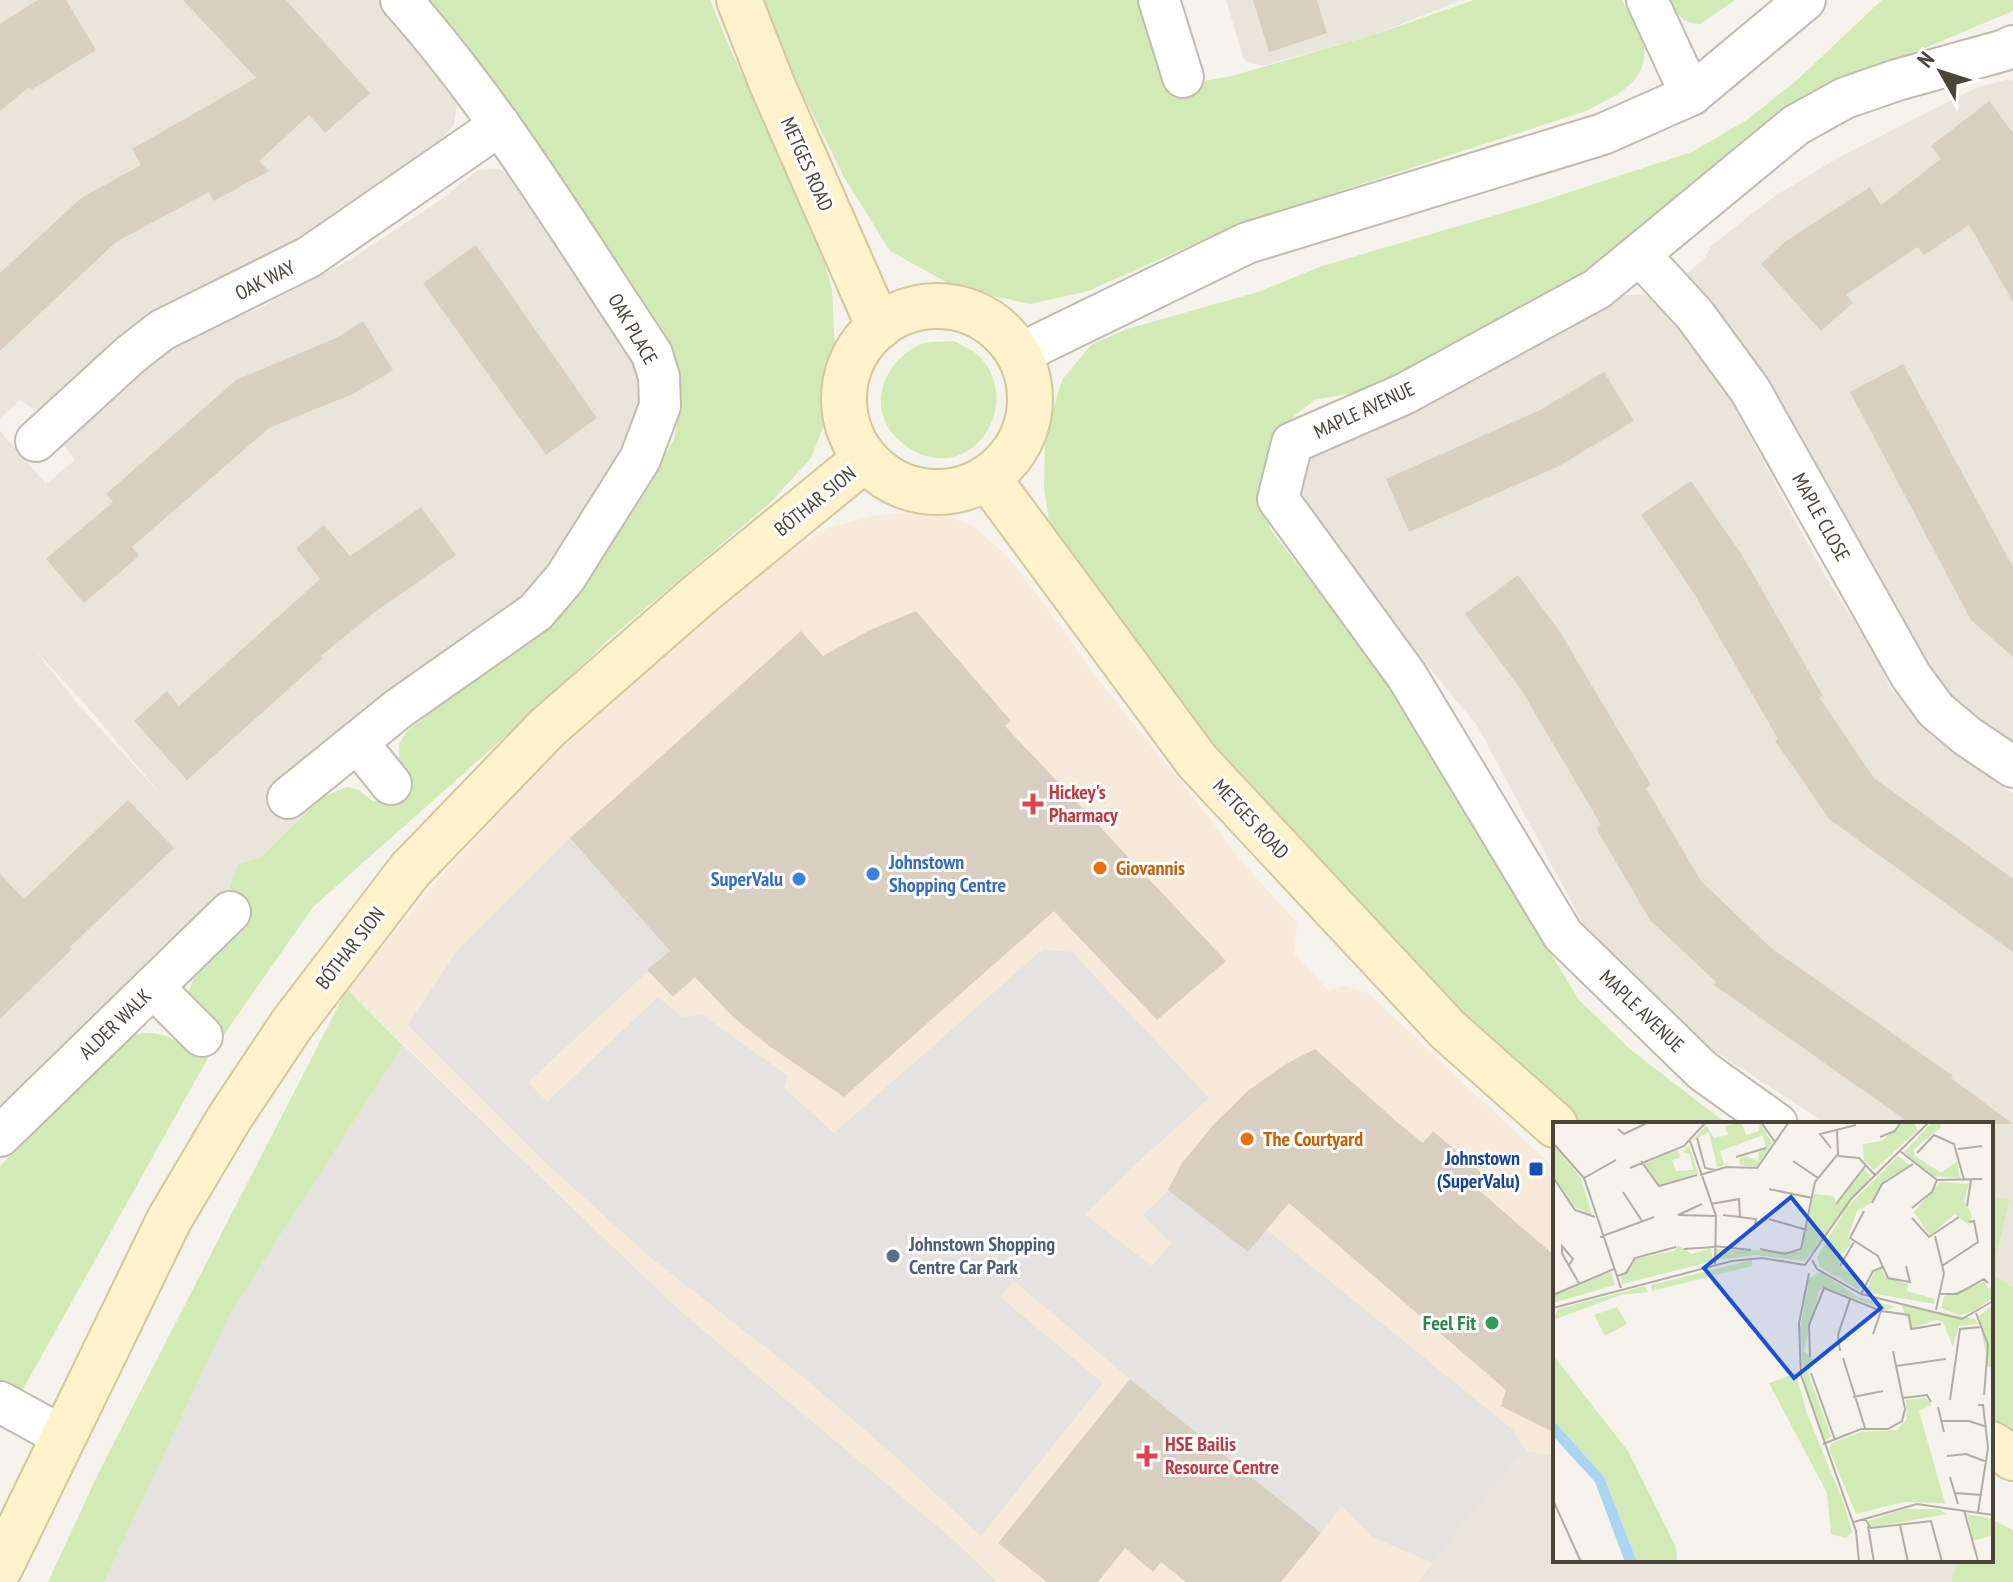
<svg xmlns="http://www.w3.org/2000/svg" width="2013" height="1582" font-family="'PT Sans Narrow',sans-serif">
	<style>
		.residential { fill: #eae5da; fill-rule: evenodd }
		.commercial { fill: #f7ead8 }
		.industrial { fill: #e6e2dd }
		.green { fill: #d2eab5 }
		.parking { fill: #e5e3e0 }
		.building { fill: #d8cfc1 }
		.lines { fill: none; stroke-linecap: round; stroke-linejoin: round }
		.street-casing { stroke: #c2bbae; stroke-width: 44 }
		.secondary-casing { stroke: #d6c79b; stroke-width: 48 }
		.street { stroke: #fff; stroke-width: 40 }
		.secondary { stroke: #fff3cd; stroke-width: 44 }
		.health-dot { fill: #e0444e; stroke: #fff; stroke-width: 3 }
		.food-dot { fill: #e8710a; stroke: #fff; stroke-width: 3 }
		.shop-dot { fill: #3f7fe0; stroke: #fff; stroke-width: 3 }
		.transit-dot { fill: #1a4fb4; stroke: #fff; stroke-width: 3 }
		.service-dot { fill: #5c6f8a; stroke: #fff; stroke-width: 3 }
		.leisure-dot { fill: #2e9e5b; stroke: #fff; stroke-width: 3 }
		.labels { text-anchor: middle; stroke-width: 6; stroke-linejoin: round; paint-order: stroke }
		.street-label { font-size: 20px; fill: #4b4439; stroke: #fff }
		.health-label { font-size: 20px; font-weight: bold; fill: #be3a42; stroke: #fff; text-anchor: start }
		.shop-label { font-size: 20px; font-weight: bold; fill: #366cbe; stroke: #fff; text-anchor: start }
		.food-label { font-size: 20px; font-weight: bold; fill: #c56008; stroke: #fff; text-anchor: start }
		.transit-label { font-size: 20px; font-weight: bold; fill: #164399; stroke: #fff; text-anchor: end }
		.service-label { font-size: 20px; font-weight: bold; fill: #4e5e75; stroke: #fff; text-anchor: start }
		.leisure-label { font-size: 20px; font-weight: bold; fill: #27864d; stroke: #fff; text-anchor: end }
		.inset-road { fill: none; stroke: #b2ada4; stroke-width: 2 }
		.view { fill: #1d4ed8; fill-opacity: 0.15; stroke: #1d4ed8; stroke-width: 4 }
		.inset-edge { fill: none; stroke: #4b4439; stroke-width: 4 }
	</style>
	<rect width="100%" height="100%" fill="#f6f3ec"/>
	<g class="residential">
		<polygon points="0,0 380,0 419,47 447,92 457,103 454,125 433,149 277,252 154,313 47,408 34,410 20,400 0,418"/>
		<polygon points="1226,0 1461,0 1379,33 1262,66 1244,60"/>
		<polygon points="2009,79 2013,82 2013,745 1984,726 1954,700 1933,678 1750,355 1724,320 1681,278 1704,259 1711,246 1775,196 1841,156 1978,87"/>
		<path d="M499,169L515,179L642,379L637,421L624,451L550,568L514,606L286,779L310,808L260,858L238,864L222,902L0,1117V431L46,484L75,460L64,446L115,393L185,337L260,308L349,260L439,201L478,170ZM34,649L85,704L167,801L81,708Z"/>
		<polygon points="1645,294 1672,321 1716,373 1825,576 1880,662 1890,688 1937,739 2013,794 2013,1287 1992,1274 2010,1200 1991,1197 1991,1124 1827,1124 1713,1050 1588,933 1478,727 1298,506 1297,479 1310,456 1572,325 1622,295"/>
		<polygon points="1526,1451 1555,1456 1555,1560 1958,1560 1951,1582 1418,1582 1475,1509"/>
	</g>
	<polygon class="commercial" points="931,510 972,525 1007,556 1052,614 1092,672 1207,815 1242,862 1297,923 1294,953 1329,991 1343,986 1368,993 1555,1169 1555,1456 1526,1451 1475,1509 1418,1582 997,1582 955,1541 679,1310 347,989 449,867 543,766 682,639 775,562 827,528 877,515"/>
	<g class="industrial">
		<polygon points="570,838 670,951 528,1082 567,1122 569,1143 548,1165 408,1025 456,952"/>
		<polygon points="403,1045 679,1310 955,1541 997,1582 104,1582 231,1312"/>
	</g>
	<g class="green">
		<path d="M428,0H710L732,53L805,202L817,235L832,290L835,351L828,415L811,458L770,503L608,640L534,711L313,907L209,1056L22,1391L0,1382V1166L126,1037C154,1030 159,1032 184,1045L197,1010L188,993L238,864L260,858L322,797L347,787L359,790L374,802L400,783L399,744L407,731L562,613L583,586L651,483L674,439L682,398L676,361L491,80Z"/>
		<path d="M761,0H1139L1155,43L1169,94L1193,83L1232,76L1379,33L1474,0H1622C1628,13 1642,31 1644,46C1649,83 1613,97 1586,111L1242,223L1088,291L1030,304L957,288L890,251L844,177L782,52Z"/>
		<path d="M1669,0H1735L1700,24C1682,23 1678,15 1669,0Z"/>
		<polygon points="1882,0 2013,0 2013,11 1901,58 1556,290 1372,389 1315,400 1294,416 1268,449 1262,491 1270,529 1413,714 1503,875 1579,1000 1631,1050 1727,1124 1574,1124 1328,883 1158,682 1050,528 1044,488 1045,435 1062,380 1091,345 1127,329 1258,292 1322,266 1527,206 1692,152 1747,120 1797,80"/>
		<path d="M954,341C962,346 974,350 980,357C1025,405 970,487 909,448C896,439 888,430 883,416C874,387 895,353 924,343C933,341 945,342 954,341Z"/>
		<polygon points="347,989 403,1045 231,1312 104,1582 48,1582 98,1474"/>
		<polygon points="1991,1197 2010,1199 1992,1274 2013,1287 2013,1434 1991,1419"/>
		<polygon points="1991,1519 2013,1530 2013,1582 1951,1582 1958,1560 1991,1560"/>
	</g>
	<polygon class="parking" points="1043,949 1072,952 1209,1098 1127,1172 1085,1215 1152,1266 1171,1243 1143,1215 1169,1190 1248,1252 1267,1230 1512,1429 1526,1451 1475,1509 1433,1563 1372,1537 1341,1506 1321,1533 1130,1379 1014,1281 1000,1297 1103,1383 981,1536 896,1457 803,1377 650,1257 548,1165 569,1143 567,1122 547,1102 658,997 682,1017 702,1015 787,1075 784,1088 834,1133"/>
	<g class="building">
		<polygon points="38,0 66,0 96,50 31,90 29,87 0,111 0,24"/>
		<polygon points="183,0 286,0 370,93 325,133 309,115 259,161 269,171 214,201 209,192 116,242 0,351 0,273 81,198 141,165 132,149 256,78"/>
		<polygon points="1253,0 1317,0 1327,33 1269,52"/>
		<polygon points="1989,101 2013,133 2013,302 1969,225 1924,255 1918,247 1846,295 1853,303 1821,331 1761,264 1786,241 1870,187 1881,205 1941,159 1931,146"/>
		<polygon points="476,245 597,418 546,455 423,283"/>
		<polygon points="363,321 393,370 355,393 269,428 132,547 139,556 84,603 46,559 113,502 106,494 236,380 336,338"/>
		<polygon points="1903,364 2013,567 2013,657 1971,620 1850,392"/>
		<polygon points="1604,372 1634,421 1559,466 1409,532 1386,479 1540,410"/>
		<polygon points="1691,481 1742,555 1823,696 1819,697 1874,778 2013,879 2013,952 1829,819 1796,771 1775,741 1778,739 1696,597 1641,515"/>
		<polygon points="421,507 456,555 371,615 321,656 323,658 187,780 134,721 167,691 179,706 320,579 296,548 324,525 350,556"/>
		<polygon points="1518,575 1560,632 1651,785 1646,788 1701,881 1770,947 1953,1076 1951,1078 2013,1124 1911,1124 1714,985 1716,982 1650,920 1596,828 1601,825 1522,691 1465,614"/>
		<polygon points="916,611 1011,721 1005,726 1226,961 1157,1020 1054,911 844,1097 769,1046 732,1016 695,977 673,997 647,970 670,951 570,838 801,631 823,656 868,631"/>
		<polygon points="128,800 174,848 70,947 72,949 0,1019 0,874 24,899"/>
		<polygon points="1315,1049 1397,1122 1423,1143 1433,1131 1484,1175 1474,1186 1555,1256 1555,1433 1501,1406 1506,1390 1289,1203 1248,1252 1168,1190 1182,1163 1214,1124 1249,1090 1286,1064"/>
		<polygon points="1130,1379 1321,1533 1281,1582 1186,1582 1161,1562 1153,1572 1125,1548 1098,1582 1047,1582 998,1543"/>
	</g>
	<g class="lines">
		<g class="street-casing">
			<g id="street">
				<polyline points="1159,0 1183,77"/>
				<polyline points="1647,0 1691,95"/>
				<polyline points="1640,255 1695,315 1750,390 1911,676 1936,710 1967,736 2013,767"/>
				<polyline points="1019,354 1247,243 1603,134 1691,95 1805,0"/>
				<polyline points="36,441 130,355 162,330 309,257 500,125"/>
				<polyline points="358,743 391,784"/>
				<path d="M288,798L398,709L536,612L565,578L640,459L660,406L659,377L652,354C572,234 497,108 401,0"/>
				<polyline points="153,987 202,1036"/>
				<polyline points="1777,1124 1703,1071 1563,935 1407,676 1278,499 1292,443 1404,394 1597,289 1796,125 1845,98 1897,80 2005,50 2013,46"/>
				<polyline points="0,1136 230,912"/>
				<polyline points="0,1402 62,1436"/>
			</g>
		</g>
		<g class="secondary-casing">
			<g id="secondary">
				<polyline points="739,0 772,84 879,327"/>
				<circle cx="937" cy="399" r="93"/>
				<polyline points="988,478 1197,761 1448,1030 1555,1125"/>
				<polyline points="1991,1444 2013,1458"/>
				<polyline points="0,1568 169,1220 230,1117 292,1024 410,870 547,728 700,594 865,459"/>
			</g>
		</g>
		<use href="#street" class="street"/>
		<use href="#secondary" class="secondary"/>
	</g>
	<g class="health-dot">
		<path d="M1029 792h8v8h8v8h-8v8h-8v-8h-8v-8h8z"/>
		<path d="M1143 1444h8v8h8v8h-8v8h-8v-8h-8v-8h8z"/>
	</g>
	<g class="food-dot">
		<circle cx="1100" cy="868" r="8"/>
		<circle cx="1247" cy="1139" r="8"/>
	</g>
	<g class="shop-dot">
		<circle cx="873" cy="874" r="8"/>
		<circle cx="799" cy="879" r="8"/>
	</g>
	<rect class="transit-dot" x="1528" y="1161" width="16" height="16" rx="4"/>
	<circle class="service-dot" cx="893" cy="1256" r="8"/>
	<circle class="leisure-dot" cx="1492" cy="1323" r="8"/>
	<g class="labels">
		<g class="street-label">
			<text transform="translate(807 164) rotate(66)" y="7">METGES ROAD</text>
			<text transform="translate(265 280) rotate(-27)" y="7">OAK WAY</text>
			<text transform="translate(633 329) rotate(60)" y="7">OAK PLACE</text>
			<text transform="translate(1364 410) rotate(-25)" y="7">MAPLE AVENUE</text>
			<text transform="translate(815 501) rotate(-39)" y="7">BÓTHAR SION</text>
			<text transform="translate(1821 517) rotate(61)" y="7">MAPLE CLOSE</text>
			<text transform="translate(1251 819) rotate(47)" y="7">METGES ROAD</text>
			<text transform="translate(350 948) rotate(-52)" y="7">BÓTHAR SION</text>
			<text transform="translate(1642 1011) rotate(44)" y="7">MAPLE AVENUE</text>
			<text transform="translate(115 1024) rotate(-44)" y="7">ALDER WALK</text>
		</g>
		<g class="health-label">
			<text x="1049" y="799">Hickey's<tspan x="1049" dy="23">Pharmacy</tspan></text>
			<text x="1165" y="1451">HSE Bailis<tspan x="1165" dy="23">Resource Centre</tspan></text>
		</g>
		<g class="shop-label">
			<text x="889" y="869">Johnstown<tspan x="889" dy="23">Shopping Centre</tspan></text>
			<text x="783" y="886" text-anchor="end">SuperValu</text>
		</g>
		<g class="food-label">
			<text x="1116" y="875">Giovannis</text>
			<text x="1263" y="1146">The Courtyard</text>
		</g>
		<g class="transit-label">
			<text x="1520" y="1165">Johnstown<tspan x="1520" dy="23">(SuperValu)</tspan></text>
		</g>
		<g class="service-label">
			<text x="909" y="1251">Johnstown Shopping<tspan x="909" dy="23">Centre Car Park</tspan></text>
		</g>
		<g class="leisure-label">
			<text x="1476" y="1330">Feel Fit</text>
		</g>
	</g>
	<g transform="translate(1553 1122)">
		<rect width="440" height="440" fill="#f6f3ec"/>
		<path d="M188,0L193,13L206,9L207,0L219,21L203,45L187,43L186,37L193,34L205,39L206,30L213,27L210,13L167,29L171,42L182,40L164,45L156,10L139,19L153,3L161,16L175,13L172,4ZM349,0L361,1L365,8L321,48L311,38L310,22L329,19ZM379,0H389L387,6L361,27V33L388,51L404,39L407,56L378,54L351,30ZM0,23L28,56L39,93L22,85L0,53ZM136,23L145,51L106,63L91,42L124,28L128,35L119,38L123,49L140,48L137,32L129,30ZM345,34L357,43L331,59L318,81L304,89L295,115L298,123L287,134L286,144L312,161L306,168L267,145L264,135L294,85ZM311,47L318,54L252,139L202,133L163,138V127L247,130L261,72L281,74L283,83ZM387,60L416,62L411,79L419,93L416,103L402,92L377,114L361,90ZM125,123L139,132L158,126L160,139L69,162L68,155L82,137L121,129ZM199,138V144L99,169L98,163ZM328,147L332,155L355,162L354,169L382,177L381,182L313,170L321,150ZM58,150L62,163L0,181V174ZM268,150L305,175L342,185L334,188L270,165L266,169L251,229L262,239L255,251L278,314L272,319L251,260L247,207L256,156ZM432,159L434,166H440V176L419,190L406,193L388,186L391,174ZM92,164L95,170L68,173L0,198L5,187ZM348,183L422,197L425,202L406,204L400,225L390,200L383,198L359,206ZM440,183V245H435L426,194ZM64,185L74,202L52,214L41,193ZM0,233L75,329L123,425L124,440H84L51,355L0,298ZM243,251L253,289L291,382L299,410L293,416L278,412L274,371L216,261ZM373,276L379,283L366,289L392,381L351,380L303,392L276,327L279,321L308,310L344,308L354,297L353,278ZM352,387H385L394,392L320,405L315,399ZM414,392L440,397V413L420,419Z" fill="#d2eab5"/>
		<path d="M0,298L51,355L84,440H72L42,360L0,314Z" fill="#a9d4f2"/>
		<path class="inset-road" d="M208,0L222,20M65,7L71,12L96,0M327,15L342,9L348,0M144,16L152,46L162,48M137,19L163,94L162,142M0,21L31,56L68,166M278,26L267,12L303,3M405,27L429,24M347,29L384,58L429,57M364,31L381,13L401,22L411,58M285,34L306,36L322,53M183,35L213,26M88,39L106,64L144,53M240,39L265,56M77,46L131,24L153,0M147,53L173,45L204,46L236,0M0,55L22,88L42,95M31,56L63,38M216,67L259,76M70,70L89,99M319,81L329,62L360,42M149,82L125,93L163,94M158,82L186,77L187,95M283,82L313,43M414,84L418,58M359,86L379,70L384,58M311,89L297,116L325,134L335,156L357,160L353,144M170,93L203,97L202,103M359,96L376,115L406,95M216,97L254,108M382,114L391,151L383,188M47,115L101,95M161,124L198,128M131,127L161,125M207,127L232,132L248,127L262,60L285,32L284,7M259,138L264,147L308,172L409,197L440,179M16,143L20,137L9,124V131L12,137L26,161M252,143L298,77L376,0M287,144L301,120M389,144L425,120L421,99L416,100M256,151L246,201L248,253L303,409L306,440M64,154L73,151L82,136L123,125M308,172L320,149L330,145M387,172H404L431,157L435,161M0,173L61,147M0,186L179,139L209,136L252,143M423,191L435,223L431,273M320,212L328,189M287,229L285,213L297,177M257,235L256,203L271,166L328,189L356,193L358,207L388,202M290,236L312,306M343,244L393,237M258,251L282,318M300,275L330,269M350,276L374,273L378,280M397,278L407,207L428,205M385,285L391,310M389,299H416L434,305M270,322L308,307H335L349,299L352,287L340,229M394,334L413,332L434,340M397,355L405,382M402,371L429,373M0,378L28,440M411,388L425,439M425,390L435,326L430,283H425M312,397L318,406L378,399L389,440M301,400L364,382L440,393M347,403L355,440M315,404L321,440"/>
		<path class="view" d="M238,75L328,186L241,256L151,146Z"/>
		<rect width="440" height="440" class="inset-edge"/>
	</g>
	<g transform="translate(1941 72) rotate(309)" stroke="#ffffff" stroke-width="6" paint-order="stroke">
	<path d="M0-6L14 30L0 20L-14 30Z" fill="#4b4439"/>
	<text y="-12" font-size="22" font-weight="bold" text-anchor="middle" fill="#4b4439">N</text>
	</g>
</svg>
